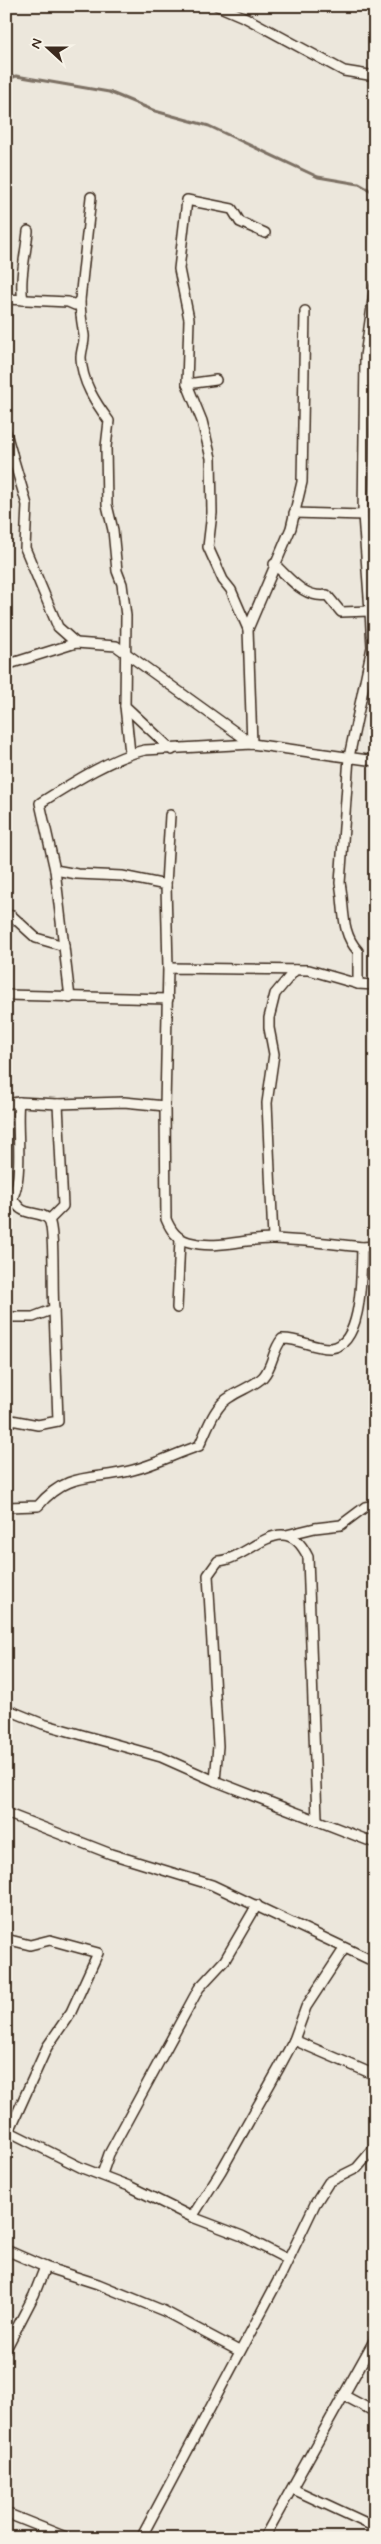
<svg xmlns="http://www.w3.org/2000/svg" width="381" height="2544" font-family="Mynerve,sans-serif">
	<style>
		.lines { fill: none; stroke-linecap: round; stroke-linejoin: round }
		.stream { stroke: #7c7064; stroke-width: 3 }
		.minor-casing { stroke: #3b2a1e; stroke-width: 12 }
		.minor { stroke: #f7f3e8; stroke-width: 9 }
	</style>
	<rect width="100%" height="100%" fill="#ece7dc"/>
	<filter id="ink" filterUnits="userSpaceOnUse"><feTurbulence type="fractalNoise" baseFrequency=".02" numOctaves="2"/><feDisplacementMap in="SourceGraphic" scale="10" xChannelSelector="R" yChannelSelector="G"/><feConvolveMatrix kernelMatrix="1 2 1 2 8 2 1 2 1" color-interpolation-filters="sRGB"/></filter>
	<g filter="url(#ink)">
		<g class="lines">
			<polyline class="stream" points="6,80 16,76 109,92 155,111 209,126 318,177 359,184 375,193"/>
			<g class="minor-casing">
				<g id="minor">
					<polyline points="218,6 246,18 344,71 375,76"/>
					<path d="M6,299L68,302L75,305L80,300C80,313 82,323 84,335C85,342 81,350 81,358C82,382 95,402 109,421L106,447L107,505L113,530L117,571L122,584L126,616L125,706L172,750"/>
					<path d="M23,300C19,280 26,253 28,231"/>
					<polyline points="80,300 91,197"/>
					<polyline points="187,384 216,380"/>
					<polyline points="6,433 12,454"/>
					<polyline points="6,451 12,454 27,505 25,548 58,627 76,643"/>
					<polyline points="294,513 363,515 365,356 375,286"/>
					<path d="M274,564C290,578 304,599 327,595L341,612L370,611L363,515"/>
					<polyline points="248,629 231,590 223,580 208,547 212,513 211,458 202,421 187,384 189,319 179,269 187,200 232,209 240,222 265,233"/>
					<polyline points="6,665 76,643 116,646 252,744"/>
					<polyline points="125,706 130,753"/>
					<polyline points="252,744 248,629 291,528 302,482 305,311"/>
					<polyline points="55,870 77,874 122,876 166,885"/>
					<polyline points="6,915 12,916 36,938 64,946"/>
					<polyline points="168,968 166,885 170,815"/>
					<path d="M358,984V951C340,932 345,907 340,883L349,757L372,647L370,611"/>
					<polyline points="6,995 168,999"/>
					<path d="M70,998L55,870L40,803C69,785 112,757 145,750L252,744L375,761"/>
					<path d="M6,1104L19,1102L58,1104L124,1102L165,1106L166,1219C171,1231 177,1239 189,1242C217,1250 246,1238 274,1239C303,1240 333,1244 362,1247L375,1246"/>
					<polyline points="165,1106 168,968 309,970 358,984 375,985"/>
					<path d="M6,1207C27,1189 15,1127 19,1102"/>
					<polyline points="49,1220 63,1206 58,1104"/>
					<polyline points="273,1239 267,1103 274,1054 269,1028 269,1018 275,994 295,970"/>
					<polyline points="177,1308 180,1239"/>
					<path d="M6,1317H33L54,1309C52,1292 55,1230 49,1220C43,1212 29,1215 21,1209C18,1207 16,1203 13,1200"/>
					<polyline points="6,1419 38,1425 58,1421 54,1309"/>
					<path d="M6,1507L38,1506C68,1470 94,1481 133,1470C156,1464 177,1453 199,1446C207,1430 214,1406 230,1397C240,1390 254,1386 263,1377C273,1366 272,1351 282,1339C299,1338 314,1349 331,1348C364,1345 361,1270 362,1247"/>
					<polyline points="286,1535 315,1528 341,1525 365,1507 375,1505"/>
					<polyline points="6,1709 43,1724 161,1757 215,1781 375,1843"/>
					<path d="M215,1781L218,1746L208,1575L218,1561C251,1559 284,1506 308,1557L317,1819"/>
					<polyline points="6,1813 111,1854 212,1885 375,1962"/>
					<polyline points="6,1939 30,1945 50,1940 98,1953 71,2012 47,2047 6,2138"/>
					<polyline points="294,2040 375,2075"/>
					<polyline points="10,2132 82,2168 129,2186 192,2217 242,2236 287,2259"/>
					<polyline points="102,2174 109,2154 199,1988 225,1960 257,1905"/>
					<polyline points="192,2217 221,2171 279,2068 294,2040 306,2007 344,1949"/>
					<polyline points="6,2250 45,2267 98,2284 164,2311 239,2351"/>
					<polyline points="6,2349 34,2295 45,2267"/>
					<polyline points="343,2395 375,2412"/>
					<polyline points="293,2489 375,2527"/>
					<polyline points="6,2513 68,2538"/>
					<polyline points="141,2538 281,2275 315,2204 329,2182 357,2168 375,2147"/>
					<polyline points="264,2538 375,2339"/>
				</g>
			</g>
			<use href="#minor" class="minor"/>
		</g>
	</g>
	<rect width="381" height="2544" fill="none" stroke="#f7f3e8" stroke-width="25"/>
	<rect x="12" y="12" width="356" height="2519" fill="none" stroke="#3b2a1e" stroke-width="2" filter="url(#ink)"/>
	<g transform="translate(48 48) rotate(291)" stroke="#f7f3e8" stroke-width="4" paint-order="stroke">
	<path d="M0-4L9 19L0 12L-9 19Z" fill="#3b2a1e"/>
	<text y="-8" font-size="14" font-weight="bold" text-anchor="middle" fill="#3b2a1e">N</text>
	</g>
</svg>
